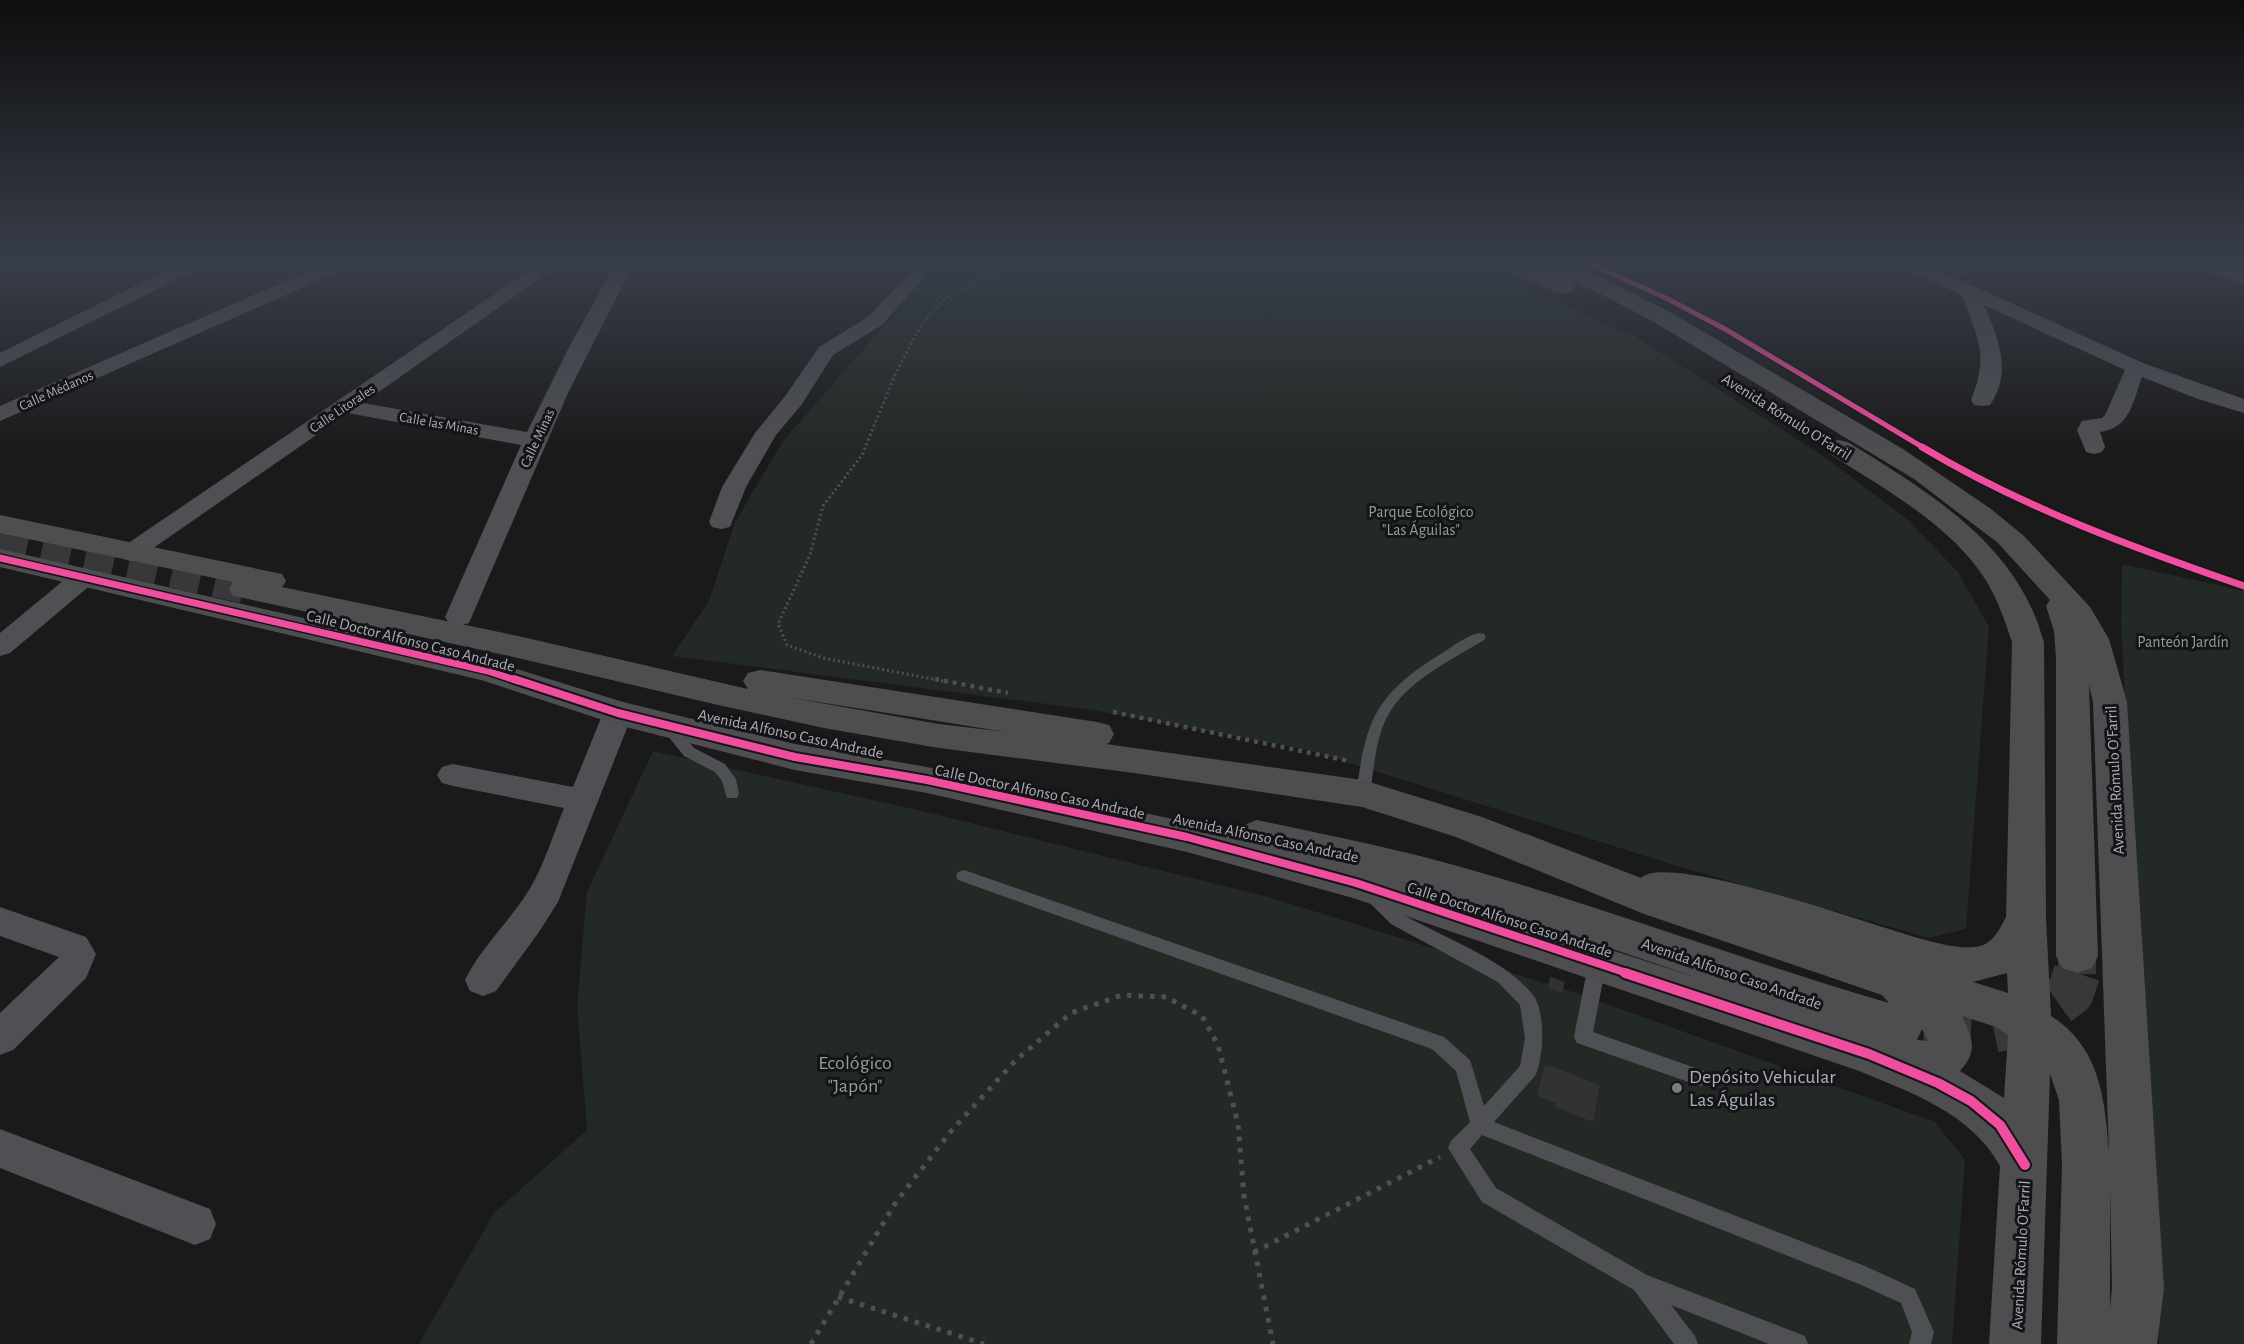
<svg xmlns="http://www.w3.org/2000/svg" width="2244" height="1344" font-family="'Alegreya Sans',sans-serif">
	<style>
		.green { fill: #232924 }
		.building { fill: #323232 }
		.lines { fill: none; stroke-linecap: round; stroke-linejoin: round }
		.secondary-tunnel-far2 { stroke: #37383a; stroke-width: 29; stroke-dasharray: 29 15; stroke-linecap: butt }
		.secondary-tunnel-far1 { stroke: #37383a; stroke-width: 38; stroke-dasharray: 38 19; stroke-linecap: butt }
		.secondary-tunnel { stroke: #37383a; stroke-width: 47; stroke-dasharray: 47 23; stroke-linecap: butt }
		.path-far2 { stroke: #505054; stroke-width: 3; stroke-dasharray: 2 3; stroke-linecap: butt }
		.path-far1 { stroke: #505054; stroke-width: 4.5; stroke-dasharray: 4 5; stroke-linecap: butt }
		.path { stroke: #505054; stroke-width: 5; stroke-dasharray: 4.5 7; stroke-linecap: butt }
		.lane { fill: #4f5053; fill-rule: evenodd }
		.street { fill: #4f5053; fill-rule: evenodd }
		.secondary { fill: #4e4e51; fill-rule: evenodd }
		.cycleway-far3-casing { stroke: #151416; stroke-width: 8 }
		.cycleway-far2-casing { stroke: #151416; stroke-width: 10 }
		.cycleway-far1-casing { stroke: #151416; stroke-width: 12 }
		.cycleway-casing { stroke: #151416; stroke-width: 14 }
		.cycleway-far3 { stroke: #ef4d9e; stroke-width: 5 }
		.cycleway-far2 { stroke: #ef4d9e; stroke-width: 7 }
		.cycleway-far1 { stroke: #ef4d9e; stroke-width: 8 }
		.cycleway { stroke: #ef4d9e; stroke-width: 10 }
		.poi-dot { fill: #7a7a82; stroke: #151416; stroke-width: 2 }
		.labels { text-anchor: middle; stroke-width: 6; stroke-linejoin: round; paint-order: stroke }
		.far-street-label { font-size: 14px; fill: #adaeba; stroke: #151416 }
		.street-label { font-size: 16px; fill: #adaeba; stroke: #151416 }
		.park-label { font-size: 16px; fill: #86a38d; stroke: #151416 }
		.near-park-label { font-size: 20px; fill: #86a38d; stroke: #151416 }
		.near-poi-label { font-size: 20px; fill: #adaeba; stroke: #151416; text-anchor: start }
	</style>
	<rect width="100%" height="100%" fill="#1a1a1a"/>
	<g class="green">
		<polygon points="935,263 1458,263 1512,282 1636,337 1828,459 1908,520 1958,572 1989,627 1966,929 1929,938 1674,865 1308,750 1093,710 672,656 709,601 735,522 783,441 933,270"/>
		<polygon points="2122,564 2244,591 2244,1344 2159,1344 2121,623"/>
		<polygon points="653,751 914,809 1268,897 1573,992 1935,1122 1965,1160 1952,1344 419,1344 494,1213 587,1130 577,1006 587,892"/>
	</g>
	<g class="building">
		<polygon points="1550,977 1565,982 1562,993 1548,988"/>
		<polygon points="1545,1064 1600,1085 1593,1122 1555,1107 1556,1103 1537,1096"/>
	</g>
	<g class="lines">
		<polyline class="secondary-tunnel-far2" points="0,535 244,589"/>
		<polyline class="secondary-tunnel-far1" points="2077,974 2077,956"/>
		<polyline class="secondary-tunnel" points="1924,1029 1980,1032 2009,1026 2049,1008 2070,993 2077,973"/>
		<polyline class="path-far2" points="943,681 823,658 787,645 778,624 810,555 823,506 862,455 895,375 915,336 927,318 949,295 1018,263"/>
		<g class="path-far1">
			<polyline points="935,679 1008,693"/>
			<polyline points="1113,712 1349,761"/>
		</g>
		<g class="path">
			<polyline points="1254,1252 1440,1157"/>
			<polyline points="838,1297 984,1344"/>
			<polyline points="811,1344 896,1202 952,1130 1015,1061 1071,1013 1122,995 1166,997 1202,1016 1218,1045 1238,1124 1244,1196 1273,1344"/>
		</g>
		<g class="lane">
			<path d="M1479,633L1484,634L1486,637L1484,640C1450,661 1406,681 1387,717C1375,741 1374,768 1370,794L1368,798H1358L1356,794C1366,721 1374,696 1439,655C1451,648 1465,636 1479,633Z"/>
			<polygon points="667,721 672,722 694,748 725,764 736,779 739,794 737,798 727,798 722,781 715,772 684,756 660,726"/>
			<path d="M964,870L1444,1037L1470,1060L1484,1106L1520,1066L1525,1038L1520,1005L1498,982L1391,924L1365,898L1367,893C1381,889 1391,905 1401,913C1409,919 1420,923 1429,928C1465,947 1507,963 1533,995C1546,1012 1544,1058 1535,1076L1494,1122L1865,1266L1915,1289L1934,1332L1931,1344H1909L1912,1332L1901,1303L1859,1284L1482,1135L1470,1149L1496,1188L1647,1275L1805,1336L1808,1344H1769L1671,1305L1695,1336L1698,1344H1674L1634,1290L1482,1202L1448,1148L1451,1141L1470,1122L1456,1071L1432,1049L958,880L956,876L958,872Z"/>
			<polygon points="1597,958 1603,960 1606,965 1593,1032 1707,1072 1709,1078 1707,1084 1700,1086 1577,1043 1574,1037 1588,965 1591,960"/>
		</g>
		<g class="street">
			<polygon points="181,263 205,263 202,267 0,367 0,353"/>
			<polygon points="327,263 352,263 349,267 0,421 0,406"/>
			<polygon points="540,263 562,263 363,403 527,432 568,349 616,263 634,263 568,393 469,623 459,626 449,623 445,617 521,445 348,413 139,558 130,561 121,558 117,553 121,548"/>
			<polygon points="919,263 938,263 882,325 833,355 802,404 776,435 746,487 730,527 721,529 712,527 709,522 722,487 755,433 786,395 819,347 868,317"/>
			<path d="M1898,263H1923L2143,363L2244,399V413L2198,399L2142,377C2133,402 2130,428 2100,432L2105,447L2102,452L2094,454L2086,452L2077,430L2082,421L2102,418L2105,415L2125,370L1984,305C1998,338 2013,371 1990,405L1982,406L1974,405L1971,400C1990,352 1977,339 1962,295L1901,267Z"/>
			<path d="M1961,263H1986C1979,271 1966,275 1957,273L1954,269Z"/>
			<polygon points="2191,263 2219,263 2244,272 2244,284 2194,267"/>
			<polygon points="84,569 93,571 97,577 93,583 10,653 0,656 0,633 75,571"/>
			<path d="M618,703L628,706L633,713L558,902L539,932L496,991L483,996L470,991L465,980C481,947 510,921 529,890C544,865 553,835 564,808L453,786L442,783L437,775L442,767L453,764L573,787L603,713L608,706Z"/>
			<polygon points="0,907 86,937 96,954 86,978 13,1050 0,1055 0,1013 59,957 0,936"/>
			<polygon points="0,1129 210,1209 216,1224 210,1239 195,1245 0,1168"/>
		</g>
		<g class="secondary">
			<polygon points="1494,263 1524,263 1572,282 1575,287 1572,292 1564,293 1556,292 1497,267"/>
			<path d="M1535,263H1565L1612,283L1670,312L1903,449L1991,509L2024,536L2090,607L2109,639L2127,702L2164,1288L2157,1344H2057L2062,1165L2059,1100L2050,1074L2041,1344H1989L2000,1166C1971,1113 1912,1093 1859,1071L1353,898L1187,852L927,793L795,770L618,725L481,680L0,567V549L488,660L623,702L795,744L927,767L1187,822L1239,836L1244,825L1257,820C1318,833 1379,845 1439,861C1591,902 1738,959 1889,1003L1882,995L1644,914L1456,837L1362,807L1134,773L939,748L824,728L718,705L518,658L244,598L233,596L229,589L233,582L0,533V515L282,574L286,581L282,587L518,636L748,689L743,681L748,673L760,670L1097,722L1109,725L1114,734L1109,743L1106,744L1363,780L1482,817L1641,878C1666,853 1848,917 1886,928C1909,935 1961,954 1983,945C1995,940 2000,928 2006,917L2012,642C2005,621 1998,601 1987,582C1952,525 1884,489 1830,454L1826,448L1830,442L1839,440L1848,442C1918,486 1995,530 2031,607C2037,618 2040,631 2044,642L2046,918L2051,1016C2100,1047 2105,1099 2109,1152L2093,702L2089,685L2098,956L2092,968L2077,973L2062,968L2056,956V658L2054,631L2046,606L2050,600L1998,543L1914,479L1654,322L1597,292L1538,267ZM787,697L1006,732L939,724ZM1395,880L1506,913L1701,979ZM2007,973L2008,993L1973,982ZM1962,1016L1996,1027L2008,1035L2004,1098L1960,1071C1978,1051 1973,1039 1962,1016ZM1922,1029L1928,1041L1917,1040ZM2110,1189L2112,1288L2110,1308Z"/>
		</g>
		<g class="cycleway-far3-casing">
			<polyline id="cycleway-far3" points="1588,263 1664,297 1725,329 1924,448"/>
		</g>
		<g class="cycleway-far2-casing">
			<g id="cycleway-far2">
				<path d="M1922,447C2022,507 2134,548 2244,586"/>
				<polyline points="0,558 488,671 518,681"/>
			</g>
		</g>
		<g class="cycleway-far1-casing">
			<polyline id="cycleway-far1" points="514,679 618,713 795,757 927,780 1187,837 1356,883 1630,974"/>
		</g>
		<g class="cycleway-casing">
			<polyline id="cycleway" points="1625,973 1869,1054 1938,1083 1971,1101 2000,1125 2025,1165"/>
		</g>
		<use href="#cycleway-far3" class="cycleway-far3"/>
		<use href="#cycleway-far2" class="cycleway-far2"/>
		<use href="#cycleway-far1" class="cycleway-far1"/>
		<use href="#cycleway" class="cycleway"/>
	</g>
	<linearGradient id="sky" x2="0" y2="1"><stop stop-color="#0e0e0e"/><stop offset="0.58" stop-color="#383e49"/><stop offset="1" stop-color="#383e49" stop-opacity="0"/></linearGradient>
	<rect width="2244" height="452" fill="url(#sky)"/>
	<circle class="poi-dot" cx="1677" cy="1088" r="6"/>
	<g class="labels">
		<g class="far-street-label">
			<text transform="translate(56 390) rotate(-24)" y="5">Calle Médanos</text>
			<text transform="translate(342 408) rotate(-34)" y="5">Calle Litorales</text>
			<text transform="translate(439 423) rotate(10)" y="5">Calle las Minas</text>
			<text transform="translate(537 438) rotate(-65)" y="5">Calle Minas</text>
		</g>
		<g class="street-label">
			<text transform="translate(1787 416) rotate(32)" y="6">Avenida Rómulo O'Farril</text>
			<text transform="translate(411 640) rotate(14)" y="6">Calle Doctor Alfonso Caso Andrade</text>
			<text transform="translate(791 733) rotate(12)" y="6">Avenida Alfonso Caso Andrade</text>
			<text transform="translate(2114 780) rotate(-93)" y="6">Avenida Rómulo O'Farril</text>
			<text transform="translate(1040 791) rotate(12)" y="6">Calle Doctor Alfonso Caso Andrade</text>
			<text transform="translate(1266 837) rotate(12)" y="6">Avenida Alfonso Caso Andrade</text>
			<text transform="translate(1510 919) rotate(18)" y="6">Calle Doctor Alfonso Caso Andrade</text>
			<text transform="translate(1732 973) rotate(19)" y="6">Avenida Alfonso Caso Andrade</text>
			<text transform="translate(2020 1255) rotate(-87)" y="6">Avenida Rómulo O'Farril</text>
		</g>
		<g class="park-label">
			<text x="1421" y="517">Parque Ecológico<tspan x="1421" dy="18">"Las Águilas"</tspan></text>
			<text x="2183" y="647">Panteón Jardín</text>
		</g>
		<g class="near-park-label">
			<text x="855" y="1069">Ecológico<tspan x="855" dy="23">"Japón"</tspan></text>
		</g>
		<g class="near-poi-label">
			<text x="1689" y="1083">Depósito Vehicular<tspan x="1689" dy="23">Las Águilas</tspan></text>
		</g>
	</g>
</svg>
